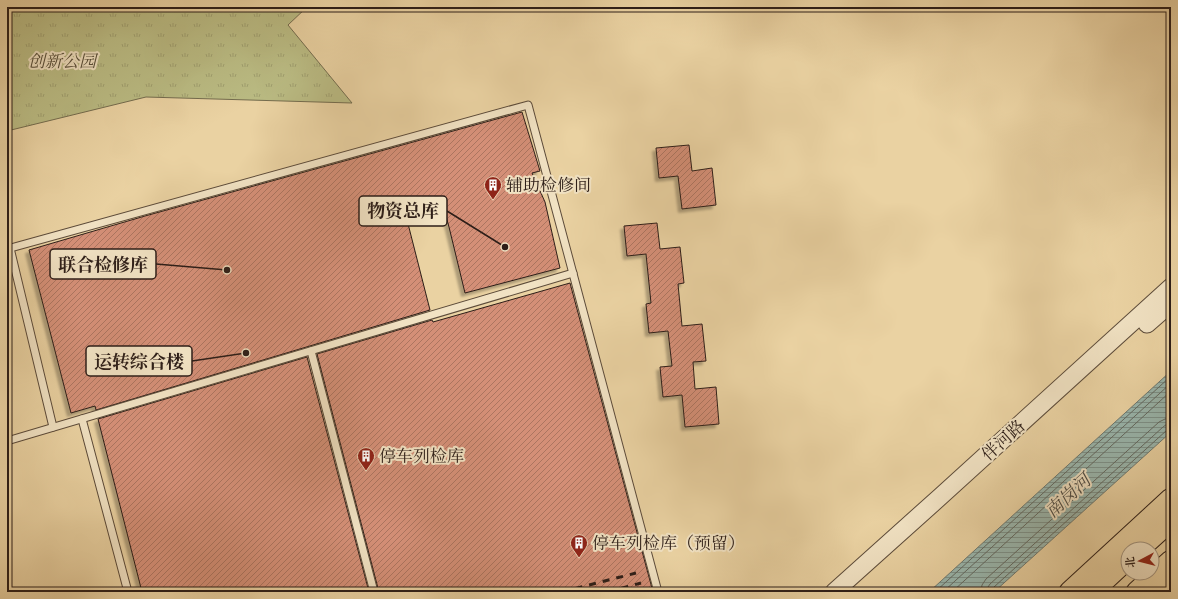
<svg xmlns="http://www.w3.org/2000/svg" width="1178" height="599" font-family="'Sorts Mill Goudy','Noto Serif SC',serif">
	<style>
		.grass { fill: url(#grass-tufts); stroke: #746c4e }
		.water { fill: url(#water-rules); stroke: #6e7971 }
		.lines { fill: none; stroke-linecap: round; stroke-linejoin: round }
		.shore { stroke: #636a62; stroke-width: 1 }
		.building { fill: url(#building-hatch); stroke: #2d1e18; filter: url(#shadow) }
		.service-casing { stroke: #5c4b3a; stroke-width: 9 }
		.tertiary-casing { stroke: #5c4b3a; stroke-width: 19 }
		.primary-casing { stroke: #2d1e18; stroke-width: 23 }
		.service { stroke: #f1e2c3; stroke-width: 7 }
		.tertiary { stroke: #f1e2c3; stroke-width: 17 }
		.primary { stroke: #ead2a2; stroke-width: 21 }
		.rail { stroke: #2d1e18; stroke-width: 3; stroke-dasharray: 7 7; stroke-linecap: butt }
		.labels { text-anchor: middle; stroke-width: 4; stroke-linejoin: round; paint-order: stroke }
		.park-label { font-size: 17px; font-style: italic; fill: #574d38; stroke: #f1e2c3 }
		.poi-label { font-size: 17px; fill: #2d1e18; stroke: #f1e2c3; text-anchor: start }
		.street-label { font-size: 17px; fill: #2d1e18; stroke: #f1e2c3 }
		.water-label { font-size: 18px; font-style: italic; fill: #4d4c45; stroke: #f1e2c3 }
		.leader { fill: none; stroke: #2d1e18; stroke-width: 1.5 }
		.callout-dot { fill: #2d1e18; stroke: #f1e2c3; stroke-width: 1.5 }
		.callout { fill: #f1e2c3; stroke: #2d1e18; stroke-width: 1.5 }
		.callout-label { font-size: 18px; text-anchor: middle; font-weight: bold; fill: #2d1e18 }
	</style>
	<defs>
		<pattern id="grass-tufts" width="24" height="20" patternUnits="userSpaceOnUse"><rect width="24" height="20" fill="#babb83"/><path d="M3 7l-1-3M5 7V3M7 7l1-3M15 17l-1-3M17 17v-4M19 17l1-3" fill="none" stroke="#a0a070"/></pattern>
		<pattern id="water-rules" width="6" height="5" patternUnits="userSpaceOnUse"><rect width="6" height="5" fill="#99b6ad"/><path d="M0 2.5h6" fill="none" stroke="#7d938c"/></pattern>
		<pattern id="building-hatch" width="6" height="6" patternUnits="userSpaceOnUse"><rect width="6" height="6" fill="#d48f77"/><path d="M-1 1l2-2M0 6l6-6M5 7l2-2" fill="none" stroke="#ac7461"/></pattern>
		<filter id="shadow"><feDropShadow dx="-3.5" dy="3.5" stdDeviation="1" flood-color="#0004"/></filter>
	</defs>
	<rect width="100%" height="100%" fill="#ead2a2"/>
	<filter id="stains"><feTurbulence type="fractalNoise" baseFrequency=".005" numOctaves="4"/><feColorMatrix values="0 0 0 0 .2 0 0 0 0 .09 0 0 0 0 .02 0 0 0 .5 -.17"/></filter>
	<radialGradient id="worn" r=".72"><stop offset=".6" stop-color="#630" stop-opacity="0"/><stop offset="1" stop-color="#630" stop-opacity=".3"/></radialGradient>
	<polygon class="grass" points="7,7 307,7 288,25 352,103 146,97 7,131"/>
	<polygon class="water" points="1171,371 1171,432 994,592 929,592"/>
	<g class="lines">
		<g class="shore">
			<polyline points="935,592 1171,376"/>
			<polyline points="943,592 1171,383"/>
			<polyline points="952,592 1171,391"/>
			<polyline points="981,592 982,585 986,579 1159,422 1165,419 1171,418"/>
			<polyline points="987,592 988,587 990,584 1163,427 1167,424 1171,424"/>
			<polyline points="992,592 994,587 1167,430 1171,429"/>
		</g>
	</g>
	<g class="building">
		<polygon points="522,112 540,171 532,173 545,202 560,268 465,293 449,227 441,198 404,208 430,310 96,410 95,406 71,413 29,250 145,216"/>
		<polygon points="689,145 692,171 712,168 716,205 682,209 678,176 659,178 656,148"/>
		<polygon points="657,223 660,249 680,247 684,283 678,284 682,326 702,324 706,361 693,362 695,389 716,387 719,424 685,427 682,395 663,397 660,367 672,366 668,331 649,333 646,304 651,303 646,254 627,256 624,226"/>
		<polygon points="570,283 653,592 379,592 317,354 432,320 433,322"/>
		<polygon points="307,357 369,592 142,592 98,419"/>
	</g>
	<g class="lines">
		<g class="service-casing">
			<g id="service">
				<polyline points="10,248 53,427"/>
				<polyline points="7,249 528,105 658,592"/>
				<polyline points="311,351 374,592"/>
				<polyline points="82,419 128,592"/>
				<polyline points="7,441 573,273"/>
			</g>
		</g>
		<g class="tertiary-casing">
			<g id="tertiary">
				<polyline points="1147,324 1171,303"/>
				<polyline points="834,592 941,496 1171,287"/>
			</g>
		</g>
		<g class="primary-casing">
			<g id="primary">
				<polyline points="1139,549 1171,520"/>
				<polyline points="1099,585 1128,558"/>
				<polyline points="1070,592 1171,499"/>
				<polyline points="1137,592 1171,561"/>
				<polyline points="1165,592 1171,586"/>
			</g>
		</g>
		<use href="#service" class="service"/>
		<use href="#tertiary" class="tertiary"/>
		<use href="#primary" class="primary"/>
		<g class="rail">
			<polyline points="562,592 636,573"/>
			<polyline points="608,592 641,583"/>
		</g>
	</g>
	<defs>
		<g id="building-pin" transform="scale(0.9)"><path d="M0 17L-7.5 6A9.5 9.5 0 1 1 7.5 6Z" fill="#8f2418" stroke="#f1e2c3"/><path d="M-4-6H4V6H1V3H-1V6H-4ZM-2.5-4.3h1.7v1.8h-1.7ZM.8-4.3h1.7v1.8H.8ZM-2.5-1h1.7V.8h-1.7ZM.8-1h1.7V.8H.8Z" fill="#fff"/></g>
	</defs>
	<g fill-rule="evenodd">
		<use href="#building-pin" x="493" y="185"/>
		<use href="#building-pin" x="366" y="456"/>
		<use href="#building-pin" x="579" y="543"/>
	</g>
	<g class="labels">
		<g class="park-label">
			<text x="62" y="67">创新公园</text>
		</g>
		<g class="poi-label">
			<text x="506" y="191">辅助检修间</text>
			<text x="379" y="462">停车列检库</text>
			<text x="592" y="549">停车列检库（预留）</text>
		</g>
		<g class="street-label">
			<text transform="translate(1003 440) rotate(-42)" y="6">伴河路</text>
		</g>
		<g class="water-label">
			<text transform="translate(1068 496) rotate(-43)" y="6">南岗河</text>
		</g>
	</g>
	<path class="leader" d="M505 247L447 211M227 270L156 264M246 353L192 361"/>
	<g class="callout-dot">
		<circle cx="505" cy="247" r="4"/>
		<circle cx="227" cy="270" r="4"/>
		<circle cx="246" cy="353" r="4"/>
	</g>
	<g class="callout">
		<rect x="359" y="196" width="88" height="30" rx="4"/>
		<rect x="50" y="249" width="106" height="30" rx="4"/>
		<rect x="86" y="346" width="106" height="30" rx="4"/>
	</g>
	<g class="callout-label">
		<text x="403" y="217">物资总库</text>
		<text x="103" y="271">联合检修库</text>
		<text x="139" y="368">运转综合楼</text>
	</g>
	<rect width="1178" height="599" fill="none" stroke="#ead2a2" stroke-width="24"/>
	<rect x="8" y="8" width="1162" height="583" fill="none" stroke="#2d1e18" stroke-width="2"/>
	<rect x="12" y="12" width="1154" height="575" fill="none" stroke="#2d1e18"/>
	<g transform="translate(1140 561) rotate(263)"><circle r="19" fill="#f1e2c3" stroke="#a3947f"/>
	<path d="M0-3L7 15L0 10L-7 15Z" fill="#8f2418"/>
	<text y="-6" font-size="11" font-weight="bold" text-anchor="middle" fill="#2d1e18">北</text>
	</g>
	<rect width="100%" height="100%" filter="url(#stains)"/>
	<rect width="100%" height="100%" fill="url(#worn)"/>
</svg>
